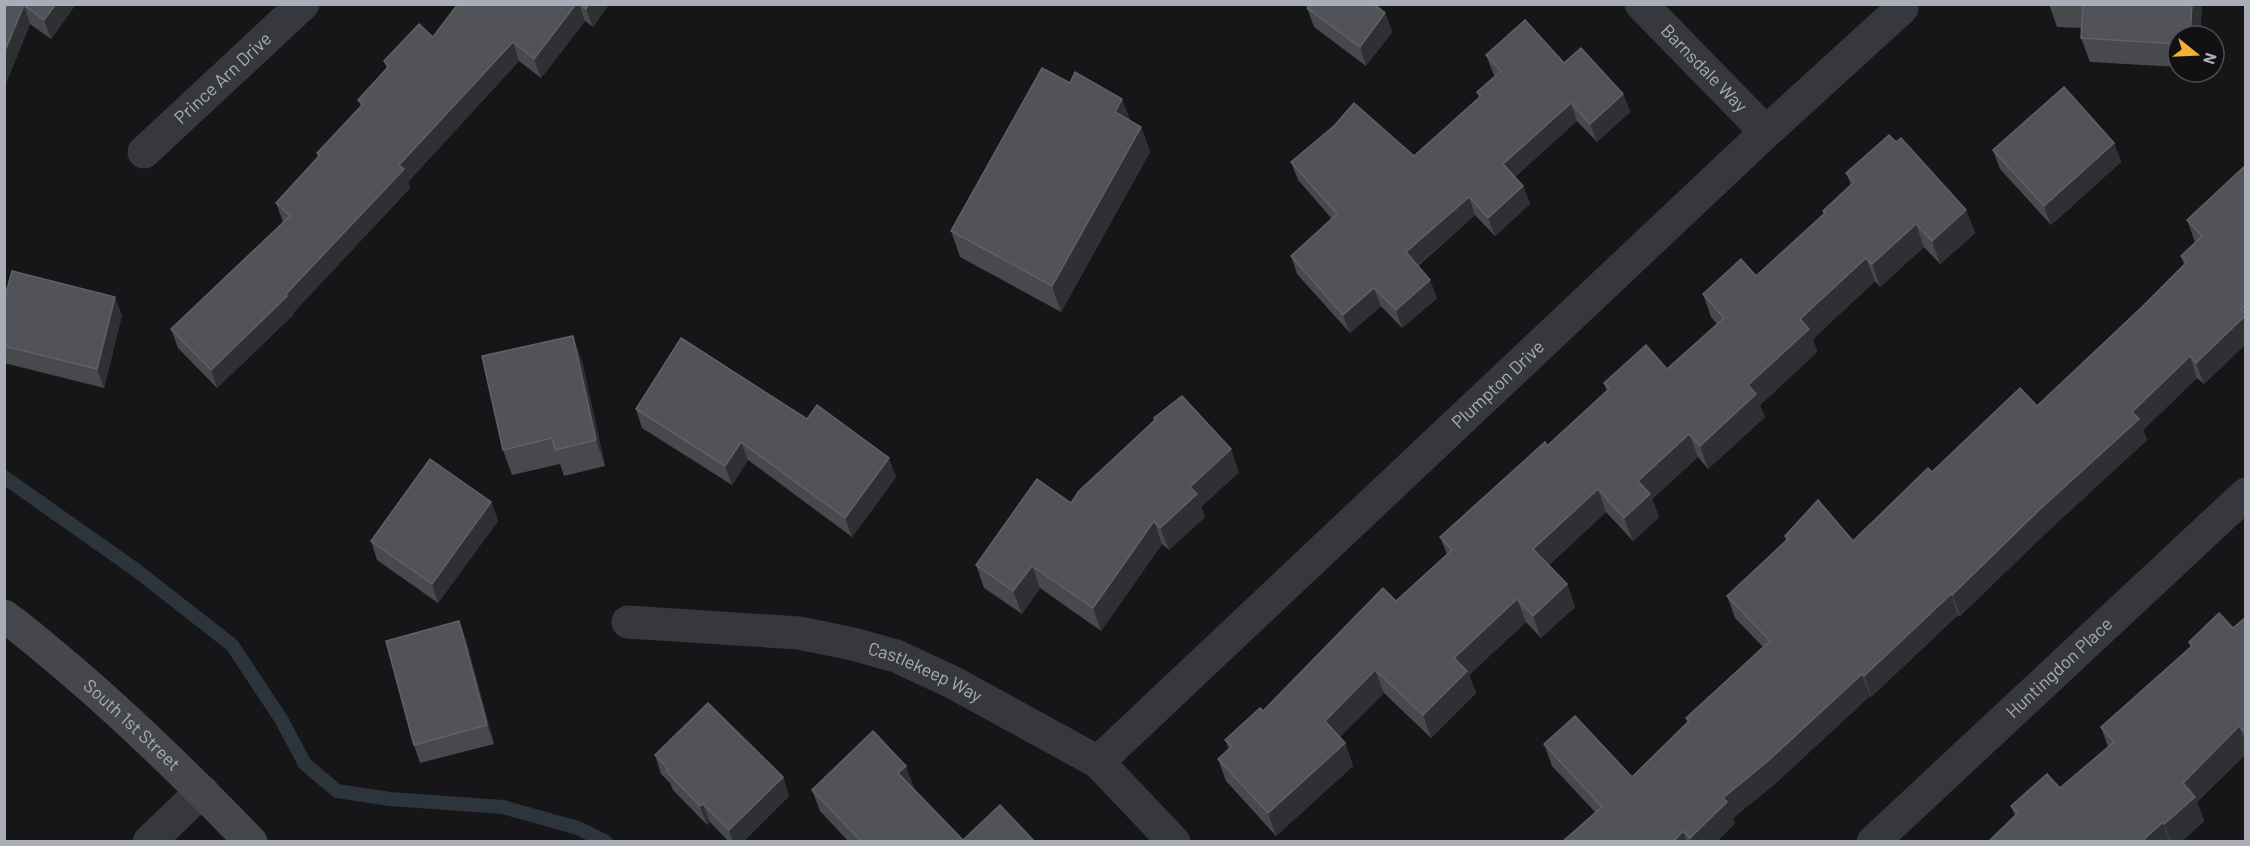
<svg xmlns="http://www.w3.org/2000/svg" width="2250" height="846" font-family="Barlow,sans-serif">
	<style>
		.lines { fill: none; stroke-linecap: round; stroke-linejoin: round }
		.stream { stroke: #2c353c; stroke-width: 14 }
		.street { stroke: #37383d; stroke-width: 33 }
		.secondary { stroke: #45474d; stroke-width: 33 }
		.wall { fill: #47494d }
		.shaded-wall { fill: #2f3033 }
		.building { fill: #525359; stroke: #5f6168; stroke-width: 1.5 }
		.labels { text-anchor: middle; stroke-width: 5; stroke-linejoin: round; paint-order: stroke }
		.street-label { font-size: 18px; fill: #a8adb8; stroke: #111113 }
	</style>
	<rect width="100%" height="100%" fill="#161618"/>
	<g class="lines">
		<polyline class="stream" points="4,477 136,570 232,645 281,719 305,764 337,791 390,799 503,807 578,828 606,842"/>
		<g class="street">
			<path id="s1" d="M1641,4L1766,132"/>
			<path id="s2" d="M144,152L303,4"/>
			<path id="s3" d="M628,622L799,633L853,644L896,656L952,682L1098,762L1174,842"/>
			<path id="s4" d="M1098,762L1766,132L1902,8"/>
			<polyline points="149,842 202,791"/>
			<path id="s5" d="M1873,842L2246,494"/>
		</g>
		<path class="secondary" id="s6" d="M4,616C28,633 50,653 72,671C135,725 193,782 251,842"/>
	</g>
	<g class="wall">
		<polygon points="4,4 76,4 51,39 30,24 4,88"/>
		<polygon points="458,4 609,4 593,27 585,21 541,78 519,61 408,182 410,188 294,312 294,314 217,388 178,348 171,329 283,222 276,203 318,157 317,153 361,106 358,100 387,69 384,61 433,37"/>
		<polygon points="2049,4 2202,4 2200,36 2178,36 2178,67 2090,62 2081,38 2081,28 2057,27"/>
		<polygon points="1307,8 1385,13 1392,32 1366,66 1314,27"/>
		<polygon points="1486,55 1564,63 1623,94 1630,112 1597,142 1577,121 1515,177 1523,186 1530,204 1495,236 1475,215 1418,266 1437,298 1402,328 1381,306 1350,333 1297,274 1291,256 1332,219 1298,180 1291,162 1334,126 1414,156 1479,98 1477,92 1495,76 1493,73"/>
		<polygon points="1141,127 1150,152 1061,312 960,257 951,231"/>
		<polygon points="1896,142 1966,210 1975,233 1940,264 1924,247 1880,287 1875,281 1813,339 1817,352 1760,405 1765,417 1708,469 1698,457 1652,499 1659,517 1633,541 1606,512 1549,565 1567,584 1575,607 1541,638 1526,622 1469,675 1476,693 1431,738 1384,693 1339,737 1345,743 1353,766 1276,836 1226,781 1218,759 1229,749 1225,740 1263,711 1396,601 1447,554 1440,537 1547,446 1607,391 1604,383 1667,369 1717,324 1711,317 1703,294 1756,276 1824,214 1823,211 1851,185 1846,173"/>
		<polygon points="2114,143 2121,162 2051,225 2000,169 1993,150"/>
		<polygon points="2246,165 2246,344 2204,384 2197,378 2143,430 2147,440 2047,532 1960,616 1958,615 1871,697 1870,696 1777,782 1733,818 1735,823 1716,842 1562,842 1595,812 1552,766 1544,744 1632,777 1688,723 1686,718 1763,647 1735,618 1727,596 1786,540 1785,536 1853,541 1932,472 2037,406 2142,307 2184,264 2181,256 2195,242 2187,220"/>
		<polygon points="4,300 122,315 104,388 4,363"/>
		<polygon points="582,361 605,466 564,476 560,464 512,475 503,450"/>
		<polygon points="636,409 896,477 852,537 748,460 732,485 642,428"/>
		<polygon points="1154,418 1239,472 1201,507 1205,517 1169,550 1162,544 1101,631 1040,588 1022,614 984,588 976,565 1071,503 1155,420"/>
		<polygon points="491,502 498,521 438,603 377,560 371,541"/>
		<polygon points="2246,617 2246,754 2197,802 2204,821 2181,842 1988,842 2015,816 2011,806 2060,788 2108,747 2101,727 2191,647 2189,642 2233,628"/>
		<polygon points="459,621 466,640 494,744 420,763 414,745"/>
		<polygon points="655,755 783,777 789,796 743,842 729,842 710,822 707,825 673,790 670,783 661,774"/>
		<polygon points="914,787 913,788 963,840 1035,842 849,842 820,811 812,790"/>
	</g>
	<g class="shaded-wall">
		<polygon points="56,4 76,4 51,39 44,20"/>
		<polygon points="576,4 579,4 585,21 541,78 534,59"/>
		<polygon points="589,4 609,4 593,27 586,9"/>
		<polygon points="2192,4 2202,4 2200,36 2190,36"/>
		<polygon points="24,5 30,24 4,88 4,53"/>
		<polygon points="1385,13 1392,32 1366,66 1360,47"/>
		<polygon points="513,42 519,61 408,182 410,188 294,312 294,314 217,388 211,370 286,294 399,165"/>
		<polygon points="1623,94 1630,112 1597,142 1590,124"/>
		<polygon points="1122,99 1132,124 1115,112"/>
		<polygon points="1571,103 1577,121 1509,182 1503,164"/>
		<polygon points="1141,127 1150,152 1061,312 1052,286"/>
		<polygon points="2114,143 2121,162 2051,225 2044,206"/>
		<polygon points="1523,186 1530,204 1495,236 1488,218"/>
		<polygon points="1469,197 1475,215 1412,270 1406,252"/>
		<polygon points="1966,210 1975,233 1940,264 1932,241"/>
		<polygon points="1916,224 1924,247 1880,287 1872,264"/>
		<polygon points="1866,258 1875,281 1813,339 1817,352 1760,405 1765,417 1708,469 1700,446 1800,319"/>
		<polygon points="1430,280 1437,298 1402,328 1396,310"/>
		<polygon points="1374,288 1381,306 1350,333 1343,315"/>
		<polygon points="115,297 122,315 104,388 97,369"/>
		<polygon points="2246,306 2246,344 2204,384 2196,363"/>
		<polygon points="573,336 582,361 605,466 596,440"/>
		<polygon points="2190,356 2197,378 2143,430 2147,440 2047,532 1960,616 1952,595 2132,412"/>
		<polygon points="1689,434 1698,457 1652,499 1659,517 1633,541 1624,518 1638,481"/>
		<polygon points="741,442 748,460 732,485 725,466"/>
		<polygon points="1231,449 1239,472 1201,507 1205,517 1169,550 1160,528 1190,487"/>
		<polygon points="889,458 896,477 852,537 845,518"/>
		<polygon points="1598,489 1606,512 1542,571 1533,549"/>
		<polygon points="491,502 498,521 438,603 432,584"/>
		<polygon points="1154,521 1162,544 1101,631 1093,608"/>
		<polygon points="1032,566 1040,588 1022,614 1013,591"/>
		<polygon points="1567,584 1575,607 1541,638 1533,616"/>
		<polygon points="1951,594 1958,615 1871,697 1864,676"/>
		<polygon points="1517,599 1526,622 1469,675 1476,693 1431,738 1423,715 1454,658"/>
		<polygon points="459,621 466,640 494,744 487,725"/>
		<polygon points="1375,670 1384,693 1333,744 1325,721"/>
		<polygon points="1862,674 1870,696 1777,782 1733,818 1735,823 1716,842 1691,842 1690,838 1723,798"/>
		<polygon points="2239,726 2246,743 2246,754 2197,802 2204,821 2181,842 2171,842 2164,824 2183,783"/>
		<polygon points="1345,743 1353,766 1276,836 1268,813"/>
		<polygon points="906,766 914,787 906,794 898,773"/>
		<polygon points="783,777 789,796 743,842 733,842 729,830"/>
		<polygon points="703,804 710,822 707,825 700,806"/>
		<polygon points="2163,822 2170,842 2141,842"/>
		<polygon points="1683,831 1687,842 1673,842"/>
	</g>
	<g class="building">
		<polygon points="4,4 56,4 44,20 24,5 4,53"/>
		<polygon points="458,4 576,4 534,59 513,42 399,165 404,169 286,294 287,296 211,370 171,329 290,216 276,203 320,155 317,153 363,104 358,100 389,66 384,61 419,24 433,37"/>
		<polygon points="581,4 589,4 586,9"/>
		<polygon points="1309,4 1374,4 1385,13 1360,47 1307,8"/>
		<polygon points="2073,4 2192,4 2190,36 2178,36 2178,44 2081,38 2083,5"/>
		<polygon points="1525,20 1564,63 1581,48 1623,94 1590,124 1571,103 1503,164 1523,186 1488,218 1469,197 1406,252 1430,280 1396,310 1374,288 1343,315 1291,256 1337,214 1291,162 1334,126 1354,103 1414,156 1481,96 1477,92 1501,71 1486,55"/>
		<polygon points="1042,68 1070,83 1075,72 1122,99 1115,112 1141,127 1052,286 951,231"/>
		<polygon points="2064,87 2114,143 2044,206 1993,150"/>
		<polygon points="1889,135 1896,142 1901,138 1966,210 1932,241 1916,224 1872,264 1866,258 1800,319 1809,329 1748,385 1756,394 1700,446 1689,434 1638,481 1650,494 1624,518 1598,489 1533,549 1567,584 1533,616 1517,599 1454,658 1467,671 1423,715 1375,670 1325,721 1345,743 1268,813 1218,759 1232,746 1225,740 1260,708 1263,711 1383,588 1396,601 1452,550 1440,537 1545,442 1547,446 1609,389 1604,383 1646,345 1667,369 1724,318 1703,294 1741,259 1756,276 1825,213 1823,211 1854,182 1846,173"/>
		<polygon points="2246,165 2246,306 2241,309 2246,313 2246,315 2196,363 2190,356 2132,412 2139,419 2039,510 1952,595 1951,594 1864,676 1862,674 1769,760 1723,798 1727,802 1690,838 1683,831 1673,842 1562,842 1602,807 1544,744 1575,716 1632,777 1689,721 1686,718 1770,641 1727,596 1788,539 1785,536 1818,500 1853,541 1928,468 1932,472 2020,388 2037,406 2142,307 2187,262 2181,256 2202,236 2187,220"/>
		<polygon points="12,271 115,297 97,369 4,346 4,300"/>
		<polygon points="573,336 596,440 555,450 552,438 503,450 482,356"/>
		<polygon points="681,338 807,419 817,405 889,458 845,518 741,442 725,466 636,409"/>
		<polygon points="1182,396 1231,449 1190,487 1197,494 1160,528 1154,521 1093,608 1032,566 1013,591 976,565 1037,479 1071,503 1079,491 1155,420 1154,418"/>
		<polygon points="430,459 491,502 432,584 371,541"/>
		<polygon points="2219,613 2233,628 2246,617 2246,733 2239,726 2183,783 2195,797 2164,824 2163,822 2141,842 1988,842 2018,813 2011,806 2047,774 2060,788 2114,742 2101,727 2192,646 2189,642"/>
		<polygon points="459,621 487,725 414,745 386,641"/>
		<polygon points="708,703 783,777 729,830 703,804 700,806 666,771 668,769 655,755"/>
		<polygon points="873,731 906,766 898,773 963,840 1000,805 1035,842 862,842 812,790"/>
	</g>
	<g class="labels">
		<g class="street-label">
			<text dy="6" stroke="none"><textPath href="#s1" startOffset="90">Barnsdale Way</textPath></text>
			<text dy="6" stroke="none"><textPath href="#s2" startOffset="108">Prince Arn Drive</textPath></text>
			<text dy="6" stroke="none"><textPath href="#s4" startOffset="550">Plumpton Drive</textPath></text>
			<text dy="6" stroke="none"><textPath href="#s5" startOffset="255">Huntingdon Place</textPath></text>
			<text dy="6" stroke="none"><textPath href="#s3" startOffset="304">Castlekeep Way</textPath></text>
			<text dy="6" stroke="none"><textPath href="#s6" startOffset="168">South 1st Street</textPath></text>
		</g>
	</g>
	<rect width="2250" height="846" fill="none" stroke="#a8adb8" stroke-width="12"/>
	<g transform="translate(2196 54) rotate(108)"><circle r="28" fill="#111113" stroke="#4d4f55" stroke-width="1.5"/>
	<path d="M0-4.5L10 22L0 15L-10 22Z" fill="#f2b134"/>
	<text y="-9" font-size="16" font-weight="bold" text-anchor="middle" fill="#a8adb8">N</text>
	</g>
</svg>
